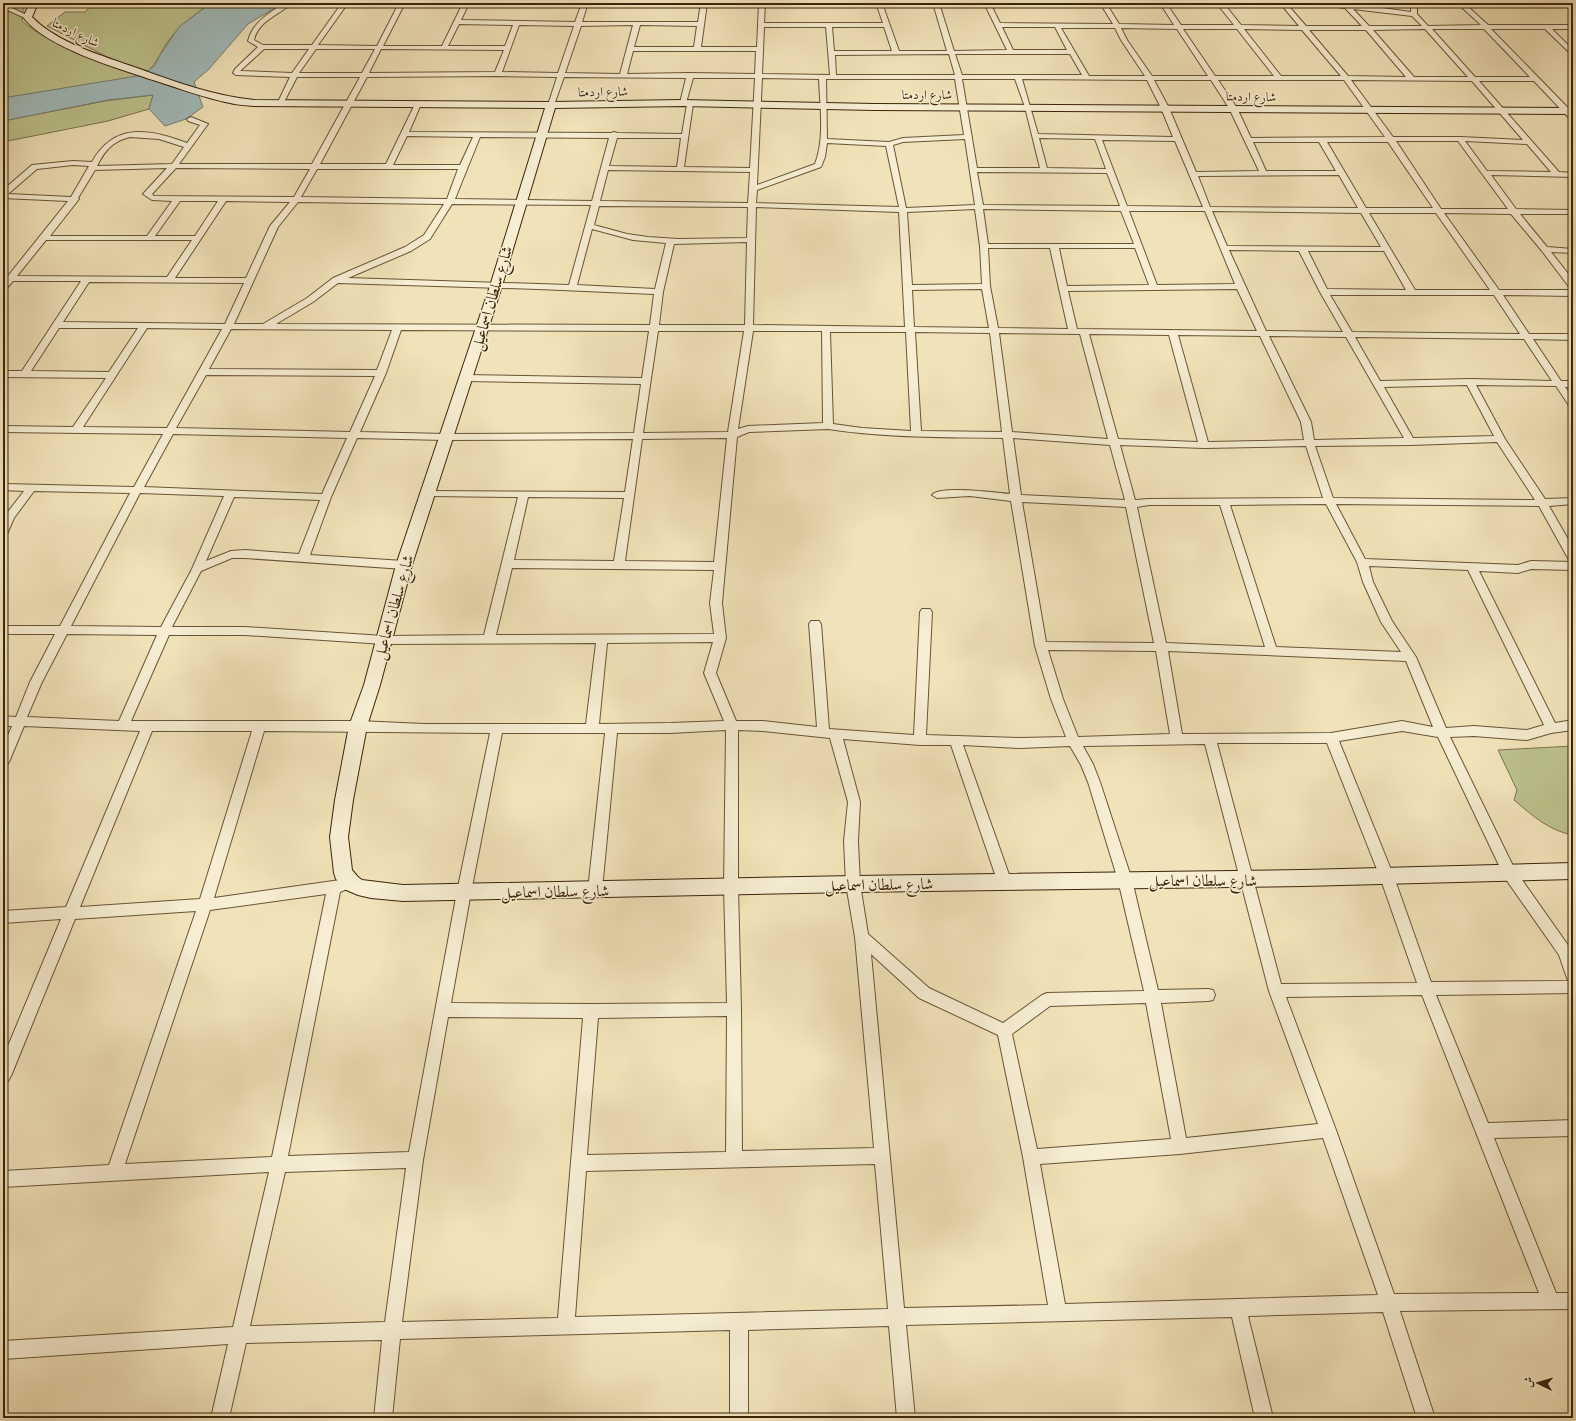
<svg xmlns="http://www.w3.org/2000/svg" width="1576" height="1421" font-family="'Libre Bodoni',Amiri,serif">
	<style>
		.green { fill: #bdc38e; stroke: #7c744c }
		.water { fill: #a1bbbb; stroke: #787f74 }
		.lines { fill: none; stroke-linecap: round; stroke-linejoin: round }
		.street-casing { stroke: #685436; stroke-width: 2 }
		.secondary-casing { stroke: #3b240a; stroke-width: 2 }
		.street { fill: #f6edd2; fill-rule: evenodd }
		.secondary { fill: #f6edd2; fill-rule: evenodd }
		.labels { text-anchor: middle; stroke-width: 3; stroke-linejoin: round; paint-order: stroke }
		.far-street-label { font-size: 13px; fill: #3b240a; stroke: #f6edd2 }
		.street-label { font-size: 16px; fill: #3b240a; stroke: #f6edd2 }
	</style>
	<rect width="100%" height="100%" fill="#f1e3b9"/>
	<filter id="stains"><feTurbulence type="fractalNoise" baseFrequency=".005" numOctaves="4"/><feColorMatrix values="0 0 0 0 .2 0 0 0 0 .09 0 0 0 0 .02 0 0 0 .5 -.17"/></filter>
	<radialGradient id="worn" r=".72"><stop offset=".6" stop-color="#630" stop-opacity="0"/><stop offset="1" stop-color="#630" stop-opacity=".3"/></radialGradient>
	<g class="green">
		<path d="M9,3H27L23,10L22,21C49,45 106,62 141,76L3,98V11Z"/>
		<path d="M94,3H211C195,14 180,25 169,40C161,51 157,63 148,71L113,60L47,26L65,12H85Z"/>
		<polygon points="153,95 149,109 108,121 3,142 3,121 105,101"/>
		<path d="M1573,746V835C1549,831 1532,815 1514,800L1517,790L1498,750Z"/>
	</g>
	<polygon class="water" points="211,3 283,3 248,24 209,69 194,82 203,107 186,119 165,126 149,109 153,95 108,100 3,121 3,98 143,75 155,65 160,55 179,27"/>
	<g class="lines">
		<g class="street-casing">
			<g id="street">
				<path d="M285,3H292C279,15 258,21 254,40L263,45H312L342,3H348L318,45L377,46L399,3H405L383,46H442L463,3H469L461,20L575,22L582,3H588L582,22H698L701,3H707L701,47H757L759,3H765L764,23H883L876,3H882L899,51H947L933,3H939L954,51L1007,50L984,3H990L1000,23L1113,24L1100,3H1106L1119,24L1174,25L1160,3H1166L1181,25H1234L1218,5H1185L1182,3H1228L1225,5L1241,25L1299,26L1280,3H1286L1306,26H1362L1345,8L1322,5L1319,3H1347L1411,12V3H1417V14L1428,26L1481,25L1457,3H1464L1488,25H1573V29H1552L1573,50V56L1545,29H1491L1573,113V119H1570L1534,81H1479L1559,172L1573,173V177L1491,175L1516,209L1573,210V214H1520L1547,247L1573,249V253L1551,252L1573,280V289L1570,288L1542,251L1511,214L1444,213L1499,290H1573V296L1503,295L1529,334H1573V340L1533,339L1561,381H1573V387H1565L1573,398V408L1570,407L1556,386L1476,385L1505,439L1545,499L1573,498V504L1549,506L1573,548V561L1569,560L1539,506L1336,504L1365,559L1518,565L1531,561L1573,562V570L1531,569L1518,573L1479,571L1555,723L1573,720V730L1551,733L1527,740L1474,736L1450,737L1515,870L1570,948L1573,955V993L1436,995L1488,1123L1573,1120V1136L1494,1138L1556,1293H1573V1309L1400,1311L1435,1418H1417L1383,1312L1248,1316L1273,1418H1255L1232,1317L906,1325L915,1418H897L889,1326L748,1330V1418H730V1330L400,1339L392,1418H374L382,1340L246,1343L229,1418H211L228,1344L3,1359V1341L233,1327L269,1172L3,1187V1171L109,1165L196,911L75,919L11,1076L8,1081L3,1083V1058L61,919L3,923V911L66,907L140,731L24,726L9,762L7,765L3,767V747L12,726H3V716L16,717L30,682L55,634H3V626H60L130,493L34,491L14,518L7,534L3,535L4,517L24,491L3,490V484L134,487L163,434L3,432V426L73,427L106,378L3,377V371H22L81,281H13L6,289L3,290V276H8L68,201L3,198V190L32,165L73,161L92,162C114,122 150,129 187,143L200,125L188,121L187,119L191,117L208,124L179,164H312L360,77H297L284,102L281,104L278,102L290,77L236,75L233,73L235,69L258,47L248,41C252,23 270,12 285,3ZM1353,9L1412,16L1422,26H1369ZM459,24L513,25L505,46H448ZM519,25L574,26L558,73L502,72ZM633,25L620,74L565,73L581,26ZM640,25L697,26L694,47H634ZM764,27H826L830,75L762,74ZM832,27H884L892,51H834ZM1002,27H1055L1067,50H1013ZM1061,28H1115L1121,40L1145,76H1089ZM1121,28L1177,29L1208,76H1152L1127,40ZM1183,29H1237L1274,76H1215ZM1244,29L1302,30L1341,76H1281ZM1425,29L1468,77H1414L1373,30ZM1432,29H1484L1530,77H1475ZM1309,30H1366L1406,77L1348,76ZM264,49H309L292,73L240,71ZM316,49H375L362,73H299ZM381,49L504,50L495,72L369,73ZM633,51H756L755,74L690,73L627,74ZM949,54L955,75H836L835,55ZM955,54H1070L1082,75H962ZM498,76L557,77L548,105L551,107L554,105L564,77L686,78L680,103L683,105L686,103L693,78H755L750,168L684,167L693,104L690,102L687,104L682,134L617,133L614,132L611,133L409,132L421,104L418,102L415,104L386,164H320L367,77ZM762,78L819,79C820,106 825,138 815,164L757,185ZM826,79H955L964,135L903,138L889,142L827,139ZM962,79H1015L1025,107L1040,168H977ZM1022,79L1147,80L1161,108L1173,137L1038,134ZM1154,80H1211L1229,108L1259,171L1196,172L1169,108ZM1218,80H1344L1385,137L1251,138L1237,108ZM1351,80L1472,81L1523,140L1460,137H1393ZM407,136L473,137L460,165H393ZM130,137L159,139L184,147L172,164L97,166C105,150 113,141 130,137ZM480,137L609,138L592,201L455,199ZM617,138H681L677,167L609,166ZM1039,138L1095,139L1106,169L1047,168ZM965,139L975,205L906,208L893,145L903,142ZM1102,140L1175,141L1203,207L1127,206ZM1396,141H1458L1508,209H1441ZM1465,141L1527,144L1551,172L1487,171ZM1253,142H1319L1336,171H1266ZM1327,142H1388L1433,208H1366ZM827,143L886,146L899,207L756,203L757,190L821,167L825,157ZM73,165L89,166L71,197L8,194L37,169ZM167,168L143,194L152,200L172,201L147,236H50L79,199L78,198L95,170ZM176,168L310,169L294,197L154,196L152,194ZM317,169H458L447,199L301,197ZM608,170L750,172L748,203L600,201ZM977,172L1107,173L1120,206L983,205ZM1339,175L1358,208L1210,207L1198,176ZM180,201H218L195,236H155ZM226,201L290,202L270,226L246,278H175ZM298,202L444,204L424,235L405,247L333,278L307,298L263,324H234L278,227ZM452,204L591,205L569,285L348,278L411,251L430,239ZM599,206L748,207L747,238L678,239L648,237L627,234L594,225ZM756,207L899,212L905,327L753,325ZM975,209L980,246L982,284L912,285L907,212ZM983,209L1121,211L1134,244H988ZM1129,211H1205L1235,284L1157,285ZM1212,211L1361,213L1381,247L1227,246ZM1369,213H1436L1490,290H1415ZM592,229L633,240L666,243L655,289L577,285ZM46,240H192L167,277L17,276ZM747,242L745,325H659L663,292L674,244ZM988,248H1050L1068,329L998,328L990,286ZM1059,248H1135L1149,285L1067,286ZM1229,250L1299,251L1320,292L1343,332L1266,331ZM1308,251H1384L1406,290L1327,289ZM89,282L244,283L225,324L63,322ZM338,283L538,289L654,294L650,325L276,324L313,302ZM982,289L989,328L914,327L912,290ZM1237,289L1257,331L1077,329L1068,291ZM1330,295H1494L1520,334L1352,332ZM59,328H138L109,372L31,371ZM147,328L222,329L167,428L83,427ZM231,329L392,330L377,370L209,369ZM401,330L649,331L642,378L466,375L461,378L466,381L641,384L634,433L446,434L360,432L386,373ZM658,331H744L728,432L643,433ZM753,331H822L823,423L748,426L738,429ZM830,332H906L911,431L862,428L833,424ZM915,332L990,333L1002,432L921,431ZM999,333L1080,334L1108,439L1012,432ZM1089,334L1169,335L1198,442L1118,439ZM1178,335L1260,336L1301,422L1304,440L1208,442ZM1269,336L1346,337L1404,438L1314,440L1311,422ZM1355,337L1524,339L1552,381L1470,379L1380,381ZM206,375L375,376L350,432L176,428ZM1467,385L1494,436L1413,438L1384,387ZM828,429C886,438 945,437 1003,438L1010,494C997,493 940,485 932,495L937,498L970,496L1011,501L1035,646L1051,699L1066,737L1020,738L926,735L932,612L930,609H922L920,612L914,735L829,729L821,624L819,621H811L809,624L817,727L763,721H736L716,673L726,638L722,603L737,437L749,432ZM173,434L347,438L322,494L144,487ZM357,438L446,440L633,439L625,492L425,491L424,493L425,495L429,496L518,497L484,635L384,636L245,627H172L201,571L232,558H245L404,569L408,568L409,565L408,562L404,561L310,555L331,497ZM727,438L714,562L625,561L642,439ZM1013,438L1110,445L1125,500L1021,495ZM1497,442L1535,500L1333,498L1315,446L1411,445ZM1120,445L1204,448L1306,446L1323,498L1149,499L1135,500ZM140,493L224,496L192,569L161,627L71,626ZM234,497L320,500L299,554L245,550L231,551L206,561ZM528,497L624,498L614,561L514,560ZM1022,502L1126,507L1154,643L1046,642ZM1326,504L1357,562L1363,582L1381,622L1401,652L1276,647L1230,505ZM1149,505H1220L1265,647L1166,643L1137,507ZM1369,566L1468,570L1544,725L1527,730L1474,726L1446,728L1416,657L1392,621L1373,582ZM512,568L714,570L710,603L714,634L496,635ZM67,634L157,635L119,721L27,717L42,682ZM169,635H245L384,644L596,643L586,724H424L358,721H131ZM713,642L704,673L724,721L671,723L599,724L607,643ZM1048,650L1156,651L1170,734L1078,737L1063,699ZM1168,651L1406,661L1433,727L1402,721L1331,733L1182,734ZM726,730L724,887L727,1003L591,1004L451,1003L471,892L502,733H605L588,890L590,894L595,896L600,894L602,890L617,733H671ZM738,730L763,731L830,738L848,802L844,841L846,884L855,937L874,1148L742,1151L741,1009L738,887ZM152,731H252L200,899L80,907ZM264,731L490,733L457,892L409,1152L288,1156L340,892L345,890L347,886L345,882L340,880L214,898ZM1402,731L1438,737L1505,878L1559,955L1568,981L1431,982L1394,877L1339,741ZM843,739L920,745H951L998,883L1000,887L1005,889L1010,887L1012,883L963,745L1020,748L1070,746L1081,765L1088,782L1118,880L1144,991L1047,993L1042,995L1003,1023L929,988L868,934L860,884L858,841L860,802ZM1217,743H1327L1380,877L1417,983L1281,984ZM1205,744L1269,991L1318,1124L1186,1138L1161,1003L1208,1001L1213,1000L1215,995L1213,990L1208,989L1158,990L1132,880L1100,782L1093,764L1083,746ZM326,894L272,1157L125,1164L210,910ZM871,954L919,998L998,1035L1023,1157L1048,1305L904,1308ZM1422,995L1539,1293L1394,1294L1336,1130L1286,997ZM1146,1003L1171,1139L1037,1149L1012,1034L1050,1006ZM727,1016L726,1152L587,1155L598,1018ZM448,1017L583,1018L558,1318L402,1322L423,1160ZM1323,1138L1378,1295L1065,1304L1040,1164L1180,1154ZM875,1164L888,1309L575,1317L586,1171ZM406,1168L385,1322L250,1326L285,1172Z"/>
				<polygon points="3,4 29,16 30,17 25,18 3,8"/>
			</g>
		</g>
		<g class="secondary-casing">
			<path id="secondary" d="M30,3H38L32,17C57,43 103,56 137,68C175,82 214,96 254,100L551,102L683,100L875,104L1573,108V114L875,110L683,106L555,108L502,286L412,565L380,685L367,726L353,800L348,837L352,870L358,877L362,880L403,885L854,876L1303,870L1573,863V879L1303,886L854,892L403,901L371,898L358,895L344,889L336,879L334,873L330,837L335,800L349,726L364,685L396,565L490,286L545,108L254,106C246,105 238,105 230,103C205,98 181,89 156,81C120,69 46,48 23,17Z"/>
		</g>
		<use href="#street" class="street"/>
		<use href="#secondary" class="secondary"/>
	</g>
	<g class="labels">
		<g class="far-street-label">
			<text transform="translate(76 32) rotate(26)" y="5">شارع اردمتا</text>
			<text transform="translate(603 91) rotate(-1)" y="5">شارع اردمتا</text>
			<text x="927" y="99">شارع اردمتا</text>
			<text transform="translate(1251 96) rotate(1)" y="5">شارع اردمتا</text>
		</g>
		<g class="street-label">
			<text transform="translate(491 298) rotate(-73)" y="6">شارع سلطان اسماعيل</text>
			<text transform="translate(393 607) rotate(-74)" y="6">شارع سلطان اسماعيل</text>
			<text x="1203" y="886">شارع سلطان اسماعيل</text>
			<text transform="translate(879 884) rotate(-1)" y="6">شارع سلطان اسماعيل</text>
			<text transform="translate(555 891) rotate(-1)" y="6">شارع سلطان اسماعيل</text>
		</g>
	</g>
	<rect width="1576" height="1421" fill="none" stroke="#f1e3b9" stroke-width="16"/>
	<rect x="4" y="4" width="1568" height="1413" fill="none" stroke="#3b240a" stroke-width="2"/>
	<rect x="8" y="8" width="1560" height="1405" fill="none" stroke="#3b240a"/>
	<g transform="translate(1538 1383) rotate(275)" stroke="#f6edd2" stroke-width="3" paint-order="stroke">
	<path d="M0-3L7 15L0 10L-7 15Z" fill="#3b240a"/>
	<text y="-6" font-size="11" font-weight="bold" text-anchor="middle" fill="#3b240a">ش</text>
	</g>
	<rect width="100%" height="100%" filter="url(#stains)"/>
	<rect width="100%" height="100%" fill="url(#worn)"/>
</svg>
